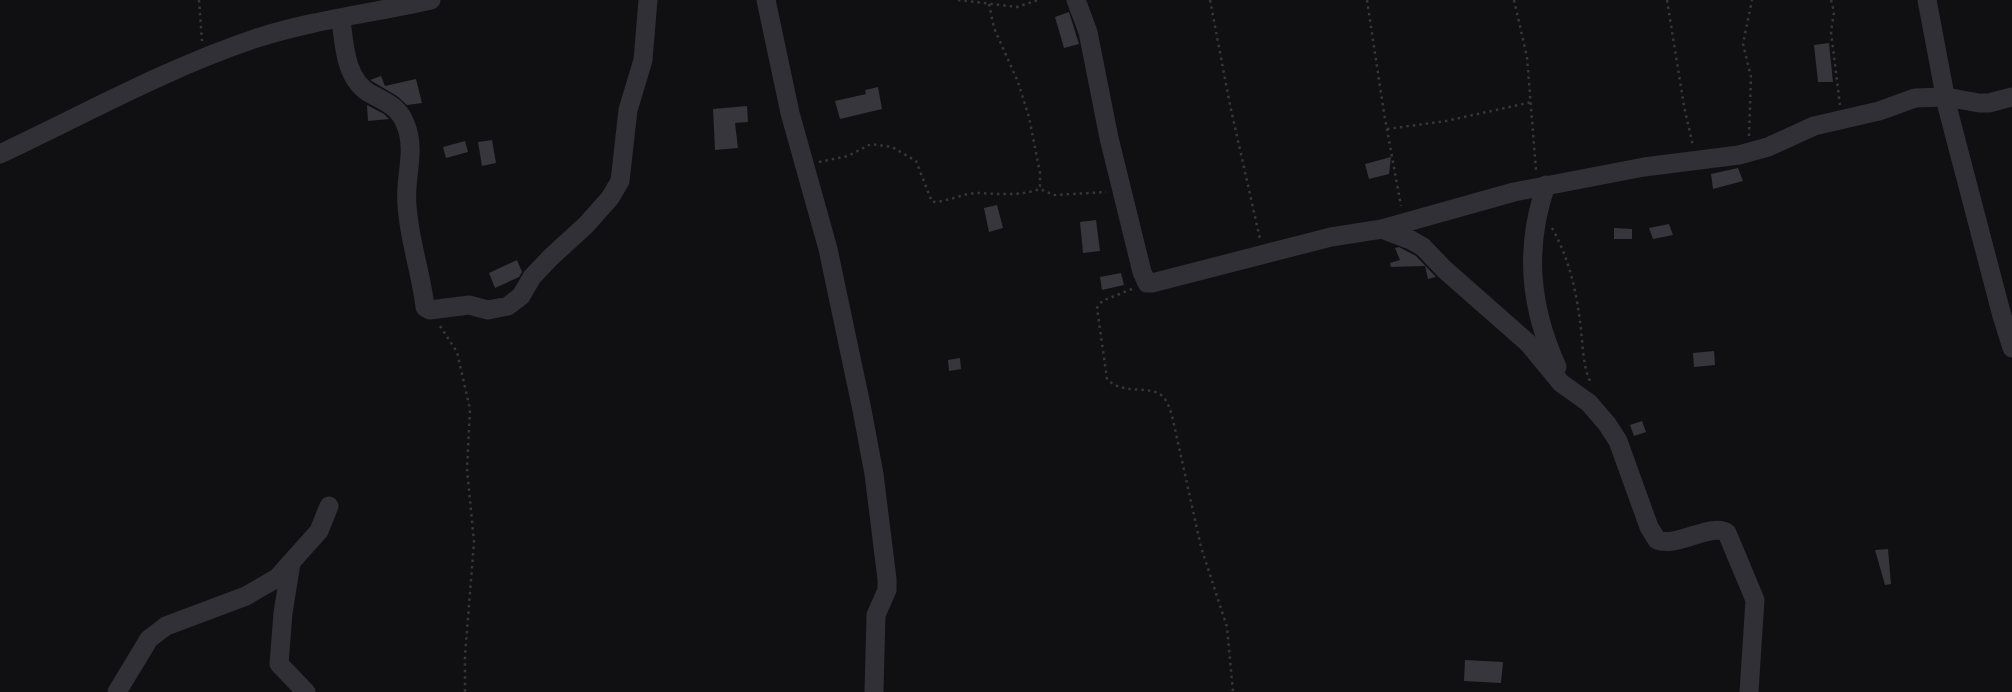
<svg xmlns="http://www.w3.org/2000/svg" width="2012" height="692" font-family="Karla,sans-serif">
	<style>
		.building { fill: #37363c }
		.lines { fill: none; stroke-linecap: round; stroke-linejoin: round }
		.path { stroke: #36363d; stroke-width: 2.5; stroke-dasharray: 2.5 4; stroke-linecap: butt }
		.minor { stroke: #313036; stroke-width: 19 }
	</style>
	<rect width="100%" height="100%" fill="#100f11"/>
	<g class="building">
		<polygon points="1069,12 1079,44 1064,48 1055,17"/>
		<polygon points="1829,43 1833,82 1818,82 1814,45"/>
		<polygon points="381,76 385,86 416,79 422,103 407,105 397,96 370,80"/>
		<polygon points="878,87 882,109 840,119 835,101 866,94 865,90"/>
		<polygon points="367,105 384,114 389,119 368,121"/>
		<polygon points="747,106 748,122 735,123 738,148 715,150 713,109"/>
		<polygon points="492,140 496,163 482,166 478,142"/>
		<polygon points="465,141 468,152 446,158 443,147"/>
		<polygon points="1391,157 1389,174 1369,179 1365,164"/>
		<polygon points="1738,168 1743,181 1713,189 1711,174"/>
		<polygon points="997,205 1003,228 989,232 984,208"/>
		<polygon points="1096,220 1100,251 1083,253 1080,222"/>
		<polygon points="1669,224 1673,235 1653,239 1649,228"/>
		<polygon points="1614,228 1632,229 1632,239 1614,239"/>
		<polygon points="1399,247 1416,256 1436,277 1428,279 1425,266 1391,267 1390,263 1400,260 1395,248"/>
		<polygon points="517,260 522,272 519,277 495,288 489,273"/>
		<polygon points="1121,273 1124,285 1102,290 1100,277"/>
		<polygon points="1714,351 1715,365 1694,367 1693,353"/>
		<polygon points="960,358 961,369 949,371 948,360"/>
		<polygon points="1642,421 1646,432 1634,436 1630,425"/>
		<polygon points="1888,549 1891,584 1885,585 1875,550"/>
		<polygon points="1465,660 1503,662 1501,683 1464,681"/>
	</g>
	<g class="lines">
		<g class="path">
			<polyline points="199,0 202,41"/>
			<polyline points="958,0 1017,7 1038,0"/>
			<polyline points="1210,0 1230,105 1260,239"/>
			<polyline points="1367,0 1384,113 1401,206"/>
			<polyline points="1514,0 1527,57 1536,170"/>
			<polyline points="1667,0 1684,106 1693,146"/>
			<polyline points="1831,0 1834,12 1831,32 1840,105"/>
			<polyline points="989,4 994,28 1018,82 1029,117 1040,173 1040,189"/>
			<polyline points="1387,129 1446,121 1532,102"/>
			<polyline points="1749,136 1751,77 1743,44 1752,0"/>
			<path d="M819,162L848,156L871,144L892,147L916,161L932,202C948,202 963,193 978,193C999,194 1020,196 1040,189L1054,195L1106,192"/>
			<path d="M1552,228C1570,260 1577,294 1581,330C1583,347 1583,368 1591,383"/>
			<path d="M1132,289L1102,301L1097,308L1107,379C1124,397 1153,383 1164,398C1169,404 1171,412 1173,420L1201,547L1227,627L1233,692"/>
			<polyline points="440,326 457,352 470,409 467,469 474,542 465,656 465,692"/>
		</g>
		<g class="minor">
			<polyline points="766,0 790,113 828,249 862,410 874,474 887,579 887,590 876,615 874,692"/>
			<polyline points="1076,0 1088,32 1109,138 1142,272 1147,283 1152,283 1331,237 1382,229 1514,192 1644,167 1739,155 1768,147 1814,126 1879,111 1915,98 1946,97 1979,103 1989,103 2012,97"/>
			<polyline points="1927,0 1947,106 2002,316 2012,348"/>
			<path d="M341,19C344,44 345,80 371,94C385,102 398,106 405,123C417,151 404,177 407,205C409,240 421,272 425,307L430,310L469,305L488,310L508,306L521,296L532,277L551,257L586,225L610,198L620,181L628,110L643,60L648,0"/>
			<path d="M0,154C85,114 167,68 257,38C313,20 373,13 431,0"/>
			<path d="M1546,185C1524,249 1530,307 1557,367"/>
			<path d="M1382,229L1411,240L1423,247L1444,269L1528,343L1561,383L1589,403L1607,424L1618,441L1649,527L1657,540C1677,548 1712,522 1727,533L1755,600L1749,692"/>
			<polyline points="291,563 283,613 279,664 306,692"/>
			<polyline points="117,692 149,639 166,626 246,596 277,578 319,531 329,506"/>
		</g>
	</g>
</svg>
